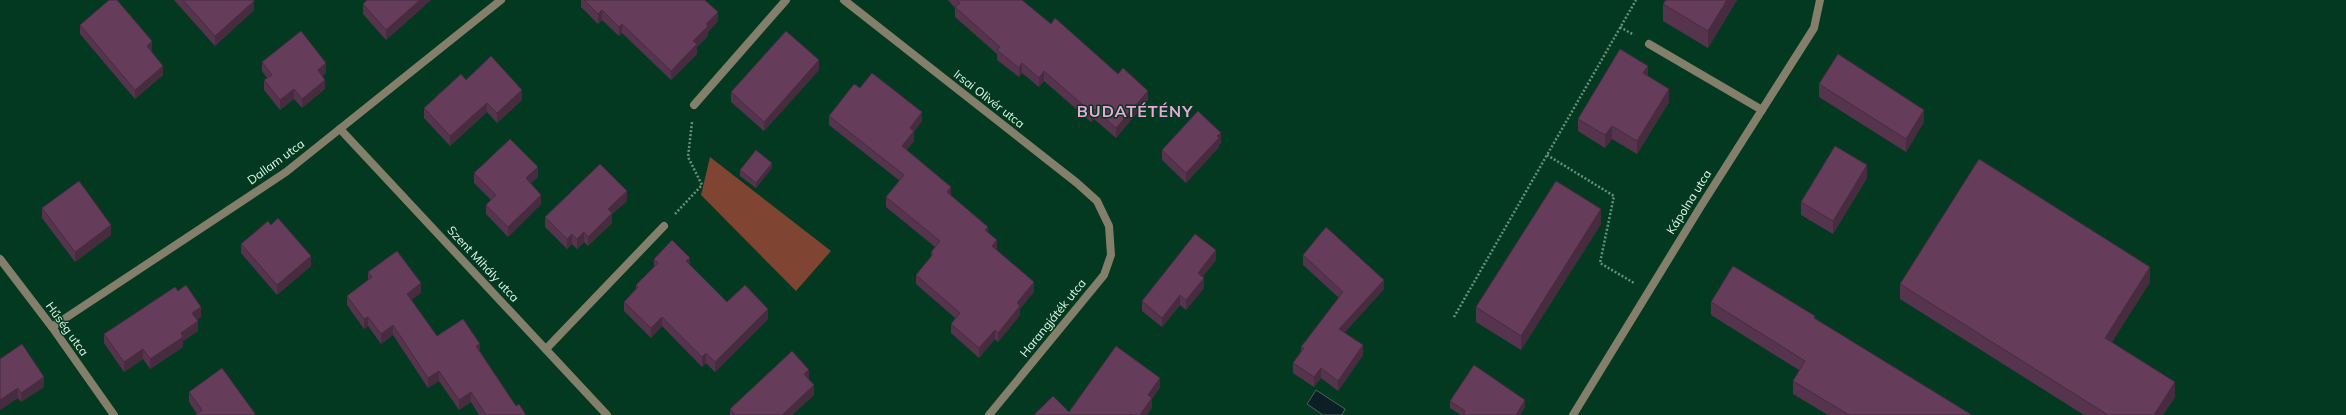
<svg xmlns="http://www.w3.org/2000/svg" width="2346" height="415" font-family="Mulish,sans-serif">
	<style>
		.green { fill: #804432 }
		.water { fill: #0c1f25; stroke: #4c6160 }
		.lines { fill: none; stroke-linecap: round; stroke-linejoin: round }
		.path { stroke: #68917c; stroke-width: 2.5; stroke-dasharray: 2 2; stroke-linecap: butt }
		.service { stroke: #847f6a; stroke-width: 8 }
		.minor { stroke: #847f6a; stroke-width: 8 }
		.wall { fill: #57344d }
		.shaded-wall { fill: #472b3f }
		.building { fill: #653d5a; stroke: #472b3f }
		.labels { text-anchor: middle; stroke-width: 3; stroke-linejoin: round; paint-order: stroke }
		.street-label { font-size: 12px; fill: #e0fae9; stroke: #033920 }
		.district-label { font-size: 16px; font-weight: bold; letter-spacing: 1px; fill: #eaa7d7; stroke: #033920 }
	</style>
	<rect width="100%" height="100%" fill="#033920"/>
	<polygon class="green" points="710,157 831,251 796,291 701,195"/>
	<polygon class="water" points="1316,390 1345,409 1342,415 1323,415 1307,404"/>
	<g class="lines">
		<g class="path">
			<polyline points="1620,27 1634,35"/>
			<polyline points="1547,155 1614,196 1600,263 1634,283"/>
			<polyline points="675,214 702,185 688,157 692,122"/>
			<polyline points="1454,317 1636,0"/>
		</g>
		<g class="service">
			<polyline points="1649,44 1762,110"/>
			<polyline points="694,105 786,0"/>
			<polyline points="546,349 664,226"/>
		</g>
		<g class="minor">
			<polyline points="844,0 1077,183 1097,201 1109,226 1111,255 1104,275 989,415"/>
			<polyline points="340,129 607,415"/>
			<polyline points="0,259 52,327 114,415"/>
			<polyline points="52,327 286,172 501,0"/>
			<polyline points="1573,415 1701,206 1814,28 1820,0"/>
		</g>
	</g>
	<g class="wall">
		<polygon points="174,0 254,0 254,10 215,46"/>
		<polygon points="367,0 431,0 386,40 363,14 363,4"/>
		<polygon points="581,0 705,0 718,21 708,32 708,36 697,47 697,54 671,80 622,33 619,36 602,20 598,24 581,7"/>
		<polygon points="948,0 1022,0 1051,24 1148,100 1116,138 1094,119 1091,122 1044,81 1039,87 1022,73 1019,77 997,60 997,54 955,17 955,8"/>
		<polygon points="1666,0 1737,0 1708,48 1663,21 1663,4"/>
		<polygon points="80,25 152,51 151,52 163,75 135,99 80,34"/>
		<polygon points="262,62 326,73 322,76 325,89 302,108 294,99 280,110 264,90 264,80 267,78 262,71"/>
		<polygon points="819,70 764,131 731,102 731,92"/>
		<polygon points="1648,76 1669,102 1637,154 1612,139 1605,148 1578,131 1578,119"/>
		<polygon points="466,80 522,100 497,123 487,112 450,146 424,118 424,108"/>
		<polygon points="1819,84 1924,122 1906,152 1819,97"/>
		<polygon points="860,88 922,121 914,132 914,141 906,150 988,233 996,250 1034,292 1020,309 1020,315 998,342 995,339 979,358 951,333 951,324 955,318 916,284 916,275 931,257 931,252 935,247 886,207 886,197 900,181 829,125 829,116"/>
		<polygon points="1221,143 1219,145 1219,147 1186,183 1162,160 1162,150"/>
		<polygon points="772,168 756,188 740,176 740,170"/>
		<polygon points="474,173 538,177 531,183 541,204 508,237 486,214 486,205 491,200 474,183"/>
		<polygon points="1867,178 1833,234 1801,215 1801,202"/>
		<polygon points="627,201 612,214 612,223 588,246 584,242 577,249 572,244 567,249 545,227 545,217"/>
		<polygon points="42,208 111,235 75,262 42,218"/>
		<polygon points="1601,224 1521,350 1476,322 1476,307"/>
		<polygon points="241,244 311,266 277,295 241,253"/>
		<polygon points="1303,255 1384,289 1344,333 1363,355 1338,391 1321,378 1314,387 1293,373 1293,363 1301,351 1301,347 1339,298 1303,265"/>
		<polygon points="654,259 690,265 727,302 768,319 715,372 706,363 702,367 662,326 651,338 624,311 624,302 636,290 636,285 654,267"/>
		<polygon points="1216,260 1202,277 1204,288 1186,310 1180,305 1162,327 1142,311 1142,301"/>
		<polygon points="368,272 421,293 411,300 437,336 480,352 516,406 526,415 479,415 471,402 459,410 439,381 428,388 393,335 381,344 368,326 364,329 347,305 347,296 368,280"/>
		<polygon points="2150,282 2112,342 2175,397 2163,415 2084,415 1900,299 1900,284"/>
		<polygon points="178,291 201,317 197,320 198,331 183,341 183,347 150,369 143,359 124,372 104,343 104,334"/>
		<polygon points="1711,302 1815,319 1972,415 1828,415 1793,394 1793,381 1799,370 1711,315"/>
		<polygon points="0,359 44,387 21,402 18,398 0,410"/>
		<polygon points="809,379 814,395 792,415 730,415 730,409"/>
		<polygon points="189,392 256,415 197,414 189,402"/>
		<polygon points="1450,401 1525,407 1520,415 1461,415 1450,408"/>
	</g>
	<g class="shaded-wall">
		<polygon points="420,0 431,0 386,40 386,30"/>
		<polygon points="1727,0 1737,0 1708,48 1708,31"/>
		<polygon points="254,1 254,10 215,46 215,36"/>
		<polygon points="602,10 602,20 598,24 598,14"/>
		<polygon points="718,12 718,21 708,32 708,36 697,47 697,54 671,80 671,71 706,24"/>
		<polygon points="622,24 622,33 619,36 619,27"/>
		<polygon points="152,41 152,51 147,56 147,46"/>
		<polygon points="819,60 819,70 764,131 764,122"/>
		<polygon points="326,63 326,73 318,79 318,70"/>
		<polygon points="1022,63 1022,73 1019,77 1019,68"/>
		<polygon points="163,66 163,75 135,99 135,90"/>
		<polygon points="1648,66 1648,79 1643,73"/>
		<polygon points="1044,71 1044,81 1039,87 1039,78"/>
		<polygon points="325,80 325,89 302,108 302,99"/>
		<polygon points="294,89 294,99 280,110 280,100"/>
		<polygon points="1669,89 1669,102 1637,154 1637,141"/>
		<polygon points="522,90 522,100 497,123 497,113"/>
		<polygon points="1148,91 1148,100 1116,138 1116,128"/>
		<polygon points="487,103 487,112 450,146 450,136"/>
		<polygon points="1094,109 1094,119 1091,122 1091,112"/>
		<polygon points="1924,110 1924,122 1906,152 1906,139"/>
		<polygon points="922,112 922,121 914,132 914,141 902,156 902,146 910,128"/>
		<polygon points="1612,126 1612,139 1605,148 1605,135"/>
		<polygon points="1221,133 1221,143 1219,145 1219,147 1186,183 1186,173"/>
		<polygon points="772,163 772,168 756,188 756,183"/>
		<polygon points="1867,165 1867,178 1833,234 1833,221"/>
		<polygon points="538,167 538,177 526,188 526,178"/>
		<polygon points="951,187 951,196 947,192"/>
		<polygon points="627,191 627,201 612,214 612,223 588,246 588,237 608,209"/>
		<polygon points="541,195 541,204 508,237 508,227"/>
		<polygon points="1601,209 1601,224 1521,350 1521,336"/>
		<polygon points="111,225 111,235 75,262 75,252"/>
		<polygon points="988,227 988,236 985,230"/>
		<polygon points="584,232 584,242 577,249 577,239"/>
		<polygon points="572,234 572,244 567,249 567,239"/>
		<polygon points="997,240 997,250 992,256 992,246"/>
		<polygon points="1216,250 1216,260 1198,283 1198,273"/>
		<polygon points="311,256 311,266 277,295 277,285"/>
		<polygon points="690,258 690,268 686,261"/>
		<polygon points="2150,267 2150,282 2105,353 2105,338"/>
		<polygon points="1204,278 1204,288 1186,310 1186,300"/>
		<polygon points="1384,280 1384,289 1339,339 1339,329"/>
		<polygon points="1034,282 1034,292 1020,309 1020,315 998,342 998,333 1017,303"/>
		<polygon points="421,283 421,293 407,303 407,294"/>
		<polygon points="1180,295 1180,305 1162,327 1162,318"/>
		<polygon points="201,307 201,317 192,322 192,313"/>
		<polygon points="768,309 768,319 715,372 715,362"/>
		<polygon points="368,317 368,326 364,329 364,319"/>
		<polygon points="662,317 662,326 651,338 651,328"/>
		<polygon points="198,321 198,331 183,341 183,347 150,369 150,359 181,333"/>
		<polygon points="393,325 393,335 381,344 381,334"/>
		<polygon points="995,330 995,339 979,358 979,348"/>
		<polygon points="480,344 480,353 476,346"/>
		<polygon points="1363,345 1363,355 1338,391 1338,381"/>
		<polygon points="143,349 143,359 124,372 124,362"/>
		<polygon points="706,353 706,363 702,367 702,357"/>
		<polygon points="1321,368 1321,378 1314,387 1314,377"/>
		<polygon points="809,370 809,379 804,374"/>
		<polygon points="439,371 439,381 428,388 428,378"/>
		<polygon points="44,377 44,387 21,402 21,393"/>
		<polygon points="1160,378 1160,388 1152,399 1152,408 1147,415 1140,415 1148,395"/>
		<polygon points="2175,382 2175,397 2163,415 2154,415"/>
		<polygon points="814,385 814,395 792,415 782,415"/>
		<polygon points="18,388 18,398 0,410 0,400"/>
		<polygon points="471,392 471,402 459,410 459,400"/>
		<polygon points="1525,400 1525,407 1520,415 1516,415"/>
	</g>
	<g class="building">
		<polygon points="109,0 117,0 152,41 147,46 163,66 135,90 80,25"/>
		<polygon points="183,0 254,0 254,1 215,36"/>
		<polygon points="367,0 420,0 386,30 363,4"/>
		<polygon points="584,0 705,0 718,12 706,24 708,26 693,41 697,44 671,71 622,24 619,27 602,10 598,14"/>
		<polygon points="957,0 1022,0 1051,24 1055,18 1118,74 1123,68 1148,91 1116,128 1094,109 1091,112 1044,71 1039,78 1022,63 1019,68 997,50 1000,47 955,7 960,3"/>
		<polygon points="1666,0 1727,0 1708,31 1663,4"/>
		<polygon points="301,31 326,63 318,70 325,80 302,99 294,89 280,100 264,80 272,75 262,62"/>
		<polygon points="786,31 819,60 764,122 731,92"/>
		<polygon points="1620,49 1648,66 1643,73 1669,89 1637,141 1612,126 1605,135 1578,119"/>
		<polygon points="1838,54 1924,110 1906,139 1819,84"/>
		<polygon points="491,56 522,90 497,113 487,103 450,136 424,108 461,74 466,80"/>
		<polygon points="872,73 922,112 910,128 914,131 902,146 951,187 947,192 988,227 985,230 997,240 992,246 1034,282 1017,303 1020,306 998,333 995,330 979,348 951,324 960,313 916,275 933,254 931,252 940,241 886,197 904,175 829,116 854,84 860,88"/>
		<polygon points="1198,111 1221,133 1217,136 1219,138 1186,173 1162,150"/>
		<polygon points="510,139 538,167 526,178 541,195 508,227 486,205 496,195 474,173"/>
		<polygon points="1835,146 1867,165 1833,221 1801,202"/>
		<polygon points="756,150 772,163 756,183 740,170"/>
		<polygon points="1979,159 2150,267 2105,338 2175,382 2154,415 2108,415 1900,284"/>
		<polygon points="600,164 627,191 608,209 612,213 588,237 584,232 577,239 572,234 567,239 545,217"/>
		<polygon points="79,181 111,225 75,252 42,208"/>
		<polygon points="1556,181 1601,209 1521,336 1476,307"/>
		<polygon points="278,218 311,256 277,285 241,244 268,221 271,225"/>
		<polygon points="1326,227 1384,280 1339,329 1363,345 1338,381 1321,368 1314,377 1293,363 1304,348 1301,347 1343,292 1303,255"/>
		<polygon points="1195,234 1216,250 1198,273 1204,278 1186,300 1180,295 1162,318 1142,301"/>
		<polygon points="672,240 690,258 686,261 727,302 745,285 768,309 715,362 706,353 702,357 662,317 651,328 624,302 638,287 636,285 658,263 654,259"/>
		<polygon points="397,251 421,283 407,294 437,336 463,319 480,344 476,346 516,406 519,404 526,415 486,415 471,392 459,400 439,371 428,378 393,325 381,334 368,317 364,319 347,296 372,277 368,272"/>
		<polygon points="1733,266 1815,316 1814,318 1972,415 1849,415 1793,381 1805,361 1711,302"/>
		<polygon points="186,285 201,307 192,313 198,321 181,333 183,337 150,359 143,349 124,362 104,334 175,287 178,291"/>
		<polygon points="22,344 44,377 21,393 18,388 0,400 0,359"/>
		<polygon points="1116,346 1160,378 1148,395 1152,398 1140,415 1132,415 1131,414 1130,415 1034,415 1053,396 1069,412"/>
		<polygon points="792,351 809,370 804,374 814,385 782,415 735,415 730,409"/>
		<polygon points="1474,365 1525,400 1516,415 1463,415 1465,411 1450,401"/>
		<polygon points="222,368 256,415 195,415 202,410 189,392"/>
	</g>
	<g class="labels">
		<g class="street-label">
			<text transform="translate(989 99) rotate(38)" y="4">Irsai Olivér utca</text>
			<text transform="translate(276 162) rotate(-36)" y="4">Dallam utca</text>
			<text transform="translate(1689 202) rotate(-58)" y="4">Kápolna utca</text>
			<text transform="translate(483 264) rotate(47)" y="4">Szent Mihály utca</text>
			<text transform="translate(1053 318) rotate(-51)" y="4">Harangjáték utca</text>
			<text transform="translate(67 329) rotate(54)" y="4">Hűség utca</text>
		</g>
		<g class="district-label">
			<text x="1135" y="117">BUDATÉTÉNY</text>
		</g>
	</g>
</svg>
